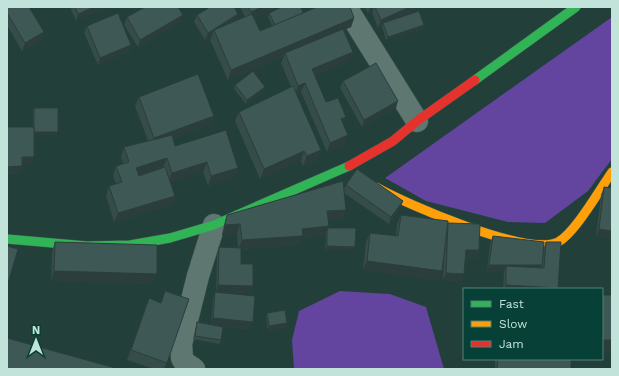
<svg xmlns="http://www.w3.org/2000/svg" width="619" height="376" font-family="'Work Sans',sans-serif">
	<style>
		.water { fill: #63449f }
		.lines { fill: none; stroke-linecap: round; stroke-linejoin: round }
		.street-casing { stroke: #435b55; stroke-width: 23 }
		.fast-casing { stroke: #435b55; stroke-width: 10 }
		.slow-casing { stroke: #435b55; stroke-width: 10 }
		.jam-casing { stroke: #435b55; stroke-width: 10 }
		.street { stroke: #5e7771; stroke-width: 22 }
		.fast { stroke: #30b455; stroke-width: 9 }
		.slow { stroke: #ff9f0a; stroke-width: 9 }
		.jam { stroke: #e5322d; stroke-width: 9 }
		.wall { fill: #354c49; fill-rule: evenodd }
		.shaded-wall { fill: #2b3e3c }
		.building { fill: #3e5855; stroke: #2b3e3c }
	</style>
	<rect width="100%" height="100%" fill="#223f39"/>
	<g class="water">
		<polygon points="612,17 612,159 588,191 545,223 508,222 426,201 385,178"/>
		<polygon points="340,291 390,294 426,307 444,369 294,369 292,340 299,311"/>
	</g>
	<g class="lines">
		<g class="street-casing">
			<g id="street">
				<polyline points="346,7 417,121"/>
				<polyline points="194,369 185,363 182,358 181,344 198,276 214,225"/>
			</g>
		</g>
		<g class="fast-casing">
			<g id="fast">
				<polyline points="475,80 576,7"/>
				<polyline points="7,239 87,246 130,245 170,238 214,225 349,166"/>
			</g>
		</g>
		<g class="slow-casing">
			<path id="slow" d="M376,187C406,204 527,257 558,242C575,233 600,189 612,172"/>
		</g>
		<g class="jam-casing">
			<polyline id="jam" points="349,166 393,141 417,121 475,80"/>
		</g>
		<use href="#street" class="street"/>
		<use href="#fast" class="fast"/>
		<use href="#slow" class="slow"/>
		<use href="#jam" class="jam"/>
	</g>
	<g class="wall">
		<polygon points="7,7 29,7 44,32 42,39 22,51 7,25"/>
		<polygon points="70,7 108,7 76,21"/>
		<polygon points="240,7 277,7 255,18 260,31 272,26 268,17 269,13 303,13 354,18 351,27 344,30 353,52 350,61 315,76 326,102 344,125 344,145 327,152 301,92 297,94 318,160 303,166 301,161 260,179 235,121 239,112 291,87 281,63 284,56 228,80 210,40 212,36 205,40 194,22 197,15 236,21 245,17"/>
		<polygon points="365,7 414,7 413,12 403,16 424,25 422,29 386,40 382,26 378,28 372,13 373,10 368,13"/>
		<polygon points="183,15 180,22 138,47 124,25 127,17"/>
		<polygon points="87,26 131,45 129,52 98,65 84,33"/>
		<polygon points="343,81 396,108 362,127 340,88"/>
		<polygon points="235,85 264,91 246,104 234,89"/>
		<path d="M139,97L214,116L210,125L173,139L175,146L238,168L234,177L208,186L203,172L170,182L175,196L171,205L114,222L106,196L109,186L116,184L113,176L116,166L123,164L121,157L124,147L148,141L135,106ZM163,167V168L139,176Z"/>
		<polygon points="34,108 58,132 56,135 34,135 32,164 22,164 22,166 19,173 7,174 7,127 33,127 33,112"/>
		<polygon points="346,185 403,201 400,208 389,224 344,193 346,210 342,219 328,220 328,228 354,250 325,250 326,235 325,236 302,238 299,245 241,249 241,264 253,286 250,293 216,292 217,255 219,247 238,248 237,234 222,235 224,225 227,215 344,189"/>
		<polygon points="604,187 612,188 612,238 596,236 601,195"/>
		<polygon points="401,215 448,223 479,250 477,258 465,257 462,281 443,280 444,252 439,280 363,270 366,242 370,233 396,236 397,224"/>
		<polygon points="493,236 544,247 546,242 558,288 558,289 503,289 504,272 487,272 490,243"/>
		<polygon points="55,242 153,284 51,281 52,252"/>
		<polygon points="215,292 250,329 216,326 221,340 219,344 193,339 196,326 197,322 211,325 213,299"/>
		<polygon points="149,298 161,303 189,299 164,369 154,369 127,360"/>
		<polygon points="267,313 287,323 286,327 268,330 266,317"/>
		<rect x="495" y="359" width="76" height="10"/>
	</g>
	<g class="shaded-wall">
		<polygon points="94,7 108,7 76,21 78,14"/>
		<polygon points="262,7 277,7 248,22 251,12"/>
		<polygon points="370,7 374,7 373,10 368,13"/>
		<polygon points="410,7 414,7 413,12 384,25 383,23 382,26 378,28 381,20"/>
		<polygon points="238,14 236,21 214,30 212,36 205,40 208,33"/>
		<polygon points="183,15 180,22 138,47 140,40"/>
		<polygon points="354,18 351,27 285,55 285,53 284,56 228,80 231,70"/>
		<polygon points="424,25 422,29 386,40 388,37"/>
		<polygon points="44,32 42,39 22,51 25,43"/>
		<polygon points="131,45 129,52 98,65 100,58"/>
		<polygon points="353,52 350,61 309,79 312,69"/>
		<polygon points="305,83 301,92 295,95 298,86"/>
		<polygon points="265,87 264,91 246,104 247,100"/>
		<polygon points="398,101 396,108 362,127 364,120"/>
		<polygon points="214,116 210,125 151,147 154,138"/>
		<polygon points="346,117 343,127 341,119"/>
		<polygon points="34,132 58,132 56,135 33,135"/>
		<polygon points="348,135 344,145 327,152 330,143"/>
		<polygon points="321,150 318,160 303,166 307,156"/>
		<polygon points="304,151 301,161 260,179 264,169"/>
		<polygon points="22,157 34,157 32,164 19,164"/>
		<polygon points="167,158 163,167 132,178 136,168"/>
		<polygon points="207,162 203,172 168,183 172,173"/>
		<polygon points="22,166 19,173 7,174 7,167"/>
		<polygon points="238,168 234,177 208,186 211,176"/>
		<polygon points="175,196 171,205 114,222 118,213"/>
		<polygon points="403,201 400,208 389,224 391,217"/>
		<polygon points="346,210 342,219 324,221 327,211"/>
		<polygon points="240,224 237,234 222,235 225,225"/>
		<polygon points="329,226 325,236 302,238 299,245 238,249 242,240 302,229"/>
		<polygon points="599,229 612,231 612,238 596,236"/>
		<polygon points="327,246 355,247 354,250 325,250"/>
		<polygon points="466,250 479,250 477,258 463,257"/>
		<polygon points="367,261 442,271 439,280 363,270"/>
		<polygon points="489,265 542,265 540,273 506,266 504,272 487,272"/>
		<polygon points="54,271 157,274 153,284 51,281"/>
		<polygon points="446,273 464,274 462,281 443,280"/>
		<polygon points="218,285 253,286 250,293 216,292"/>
		<polygon points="506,285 558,288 558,289 504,289"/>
		<polygon points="213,318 253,322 250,329 210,325"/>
		<polygon points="287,323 286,327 268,330 269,326"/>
		<rect x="602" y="340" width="10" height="10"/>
	</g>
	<g class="building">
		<polygon points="7,7 29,7 44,32 25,43 7,13"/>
		<polygon points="75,7 94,7 78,14"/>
		<polygon points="145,7 178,7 183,15 140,40 127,17"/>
		<polygon points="210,7 234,7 238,14 208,33 197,15"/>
		<polygon points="248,7 262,7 251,12"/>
		<polygon points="282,7 301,7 303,13 275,25 269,13"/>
		<polygon points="317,7 350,7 354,18 231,70 214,30 252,14 260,31"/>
		<polygon points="375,7 410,7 381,20"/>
		<polygon points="419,11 424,25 388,37 383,23"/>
		<polygon points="118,13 131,45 100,58 87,26"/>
		<polygon points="343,29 353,52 312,69 326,102 338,98 346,117 341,119 348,135 330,143 305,83 298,86 285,53"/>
		<polygon points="376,63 398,101 364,120 343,81"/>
		<polygon points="253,71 265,87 247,100 235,85"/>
		<polygon points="198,74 214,116 154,138 139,97"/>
		<polygon points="293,86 321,150 307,156 304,151 264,169 239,112"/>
		<rect x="34" y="108" width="24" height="24"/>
		<polygon points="7,127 34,127 34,157 22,157 22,166 7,167"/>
		<polygon points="226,130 238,168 211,176 207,162 172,173 167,158 136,168 139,176 165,167 175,196 118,213 109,186 122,182 116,166 129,162 124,147 172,135 175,146"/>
		<polygon points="357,169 403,201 391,217 346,185"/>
		<polygon points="343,181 346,210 327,211 329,226 302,229 303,236 242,240 240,224 225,225 227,215"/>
		<polygon points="604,187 612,188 612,231 599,229"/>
		<polygon points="401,215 448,221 442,271 367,261 370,233 398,236"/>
		<polygon points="448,223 480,224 479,250 466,250 464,274 446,273"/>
		<polygon points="328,228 356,228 355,247 327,246 327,231"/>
		<polygon points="493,236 544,242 542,265 489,265"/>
		<polygon points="55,242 157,245 157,274 54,271"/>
		<polygon points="546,242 561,242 558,288 506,285 506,266 544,268"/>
		<polygon points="7,246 18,249 7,287"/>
		<polygon points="219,247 241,248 241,264 253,264 253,286 218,285"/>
		<polygon points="466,287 489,288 488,289 466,289"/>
		<polygon points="165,291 189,299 167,363 131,350 149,298 161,303"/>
		<polygon points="215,292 255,296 253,322 213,318"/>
		<rect x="602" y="295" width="10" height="45"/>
		<polygon points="285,310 287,323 269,326 267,313"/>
		<polygon points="197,322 223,327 221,340 195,336"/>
		<polygon points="7,338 119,369 7,369"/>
		<polygon points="498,359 571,359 571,369 497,369"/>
	</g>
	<rect width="619" height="376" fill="none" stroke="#c2e3da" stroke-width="16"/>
	<rect x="463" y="288" width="140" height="72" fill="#074036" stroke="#528178"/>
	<rect x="471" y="301" width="20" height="6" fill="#30b455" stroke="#528178"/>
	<text x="499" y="308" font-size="12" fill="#c2e3da">Fast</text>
	<rect x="471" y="321" width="20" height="6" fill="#ff9f0a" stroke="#528178"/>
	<text x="499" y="328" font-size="12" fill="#c2e3da">Slow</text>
	<rect x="471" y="341" width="20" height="6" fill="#e5322d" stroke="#528178"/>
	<text x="499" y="348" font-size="12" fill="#c2e3da">Jam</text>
	<g transform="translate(36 340)" stroke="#074036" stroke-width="3" paint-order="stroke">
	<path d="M0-3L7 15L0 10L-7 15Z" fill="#c2e3da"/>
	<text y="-6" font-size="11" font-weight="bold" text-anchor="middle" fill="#c2e3da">N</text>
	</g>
</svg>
